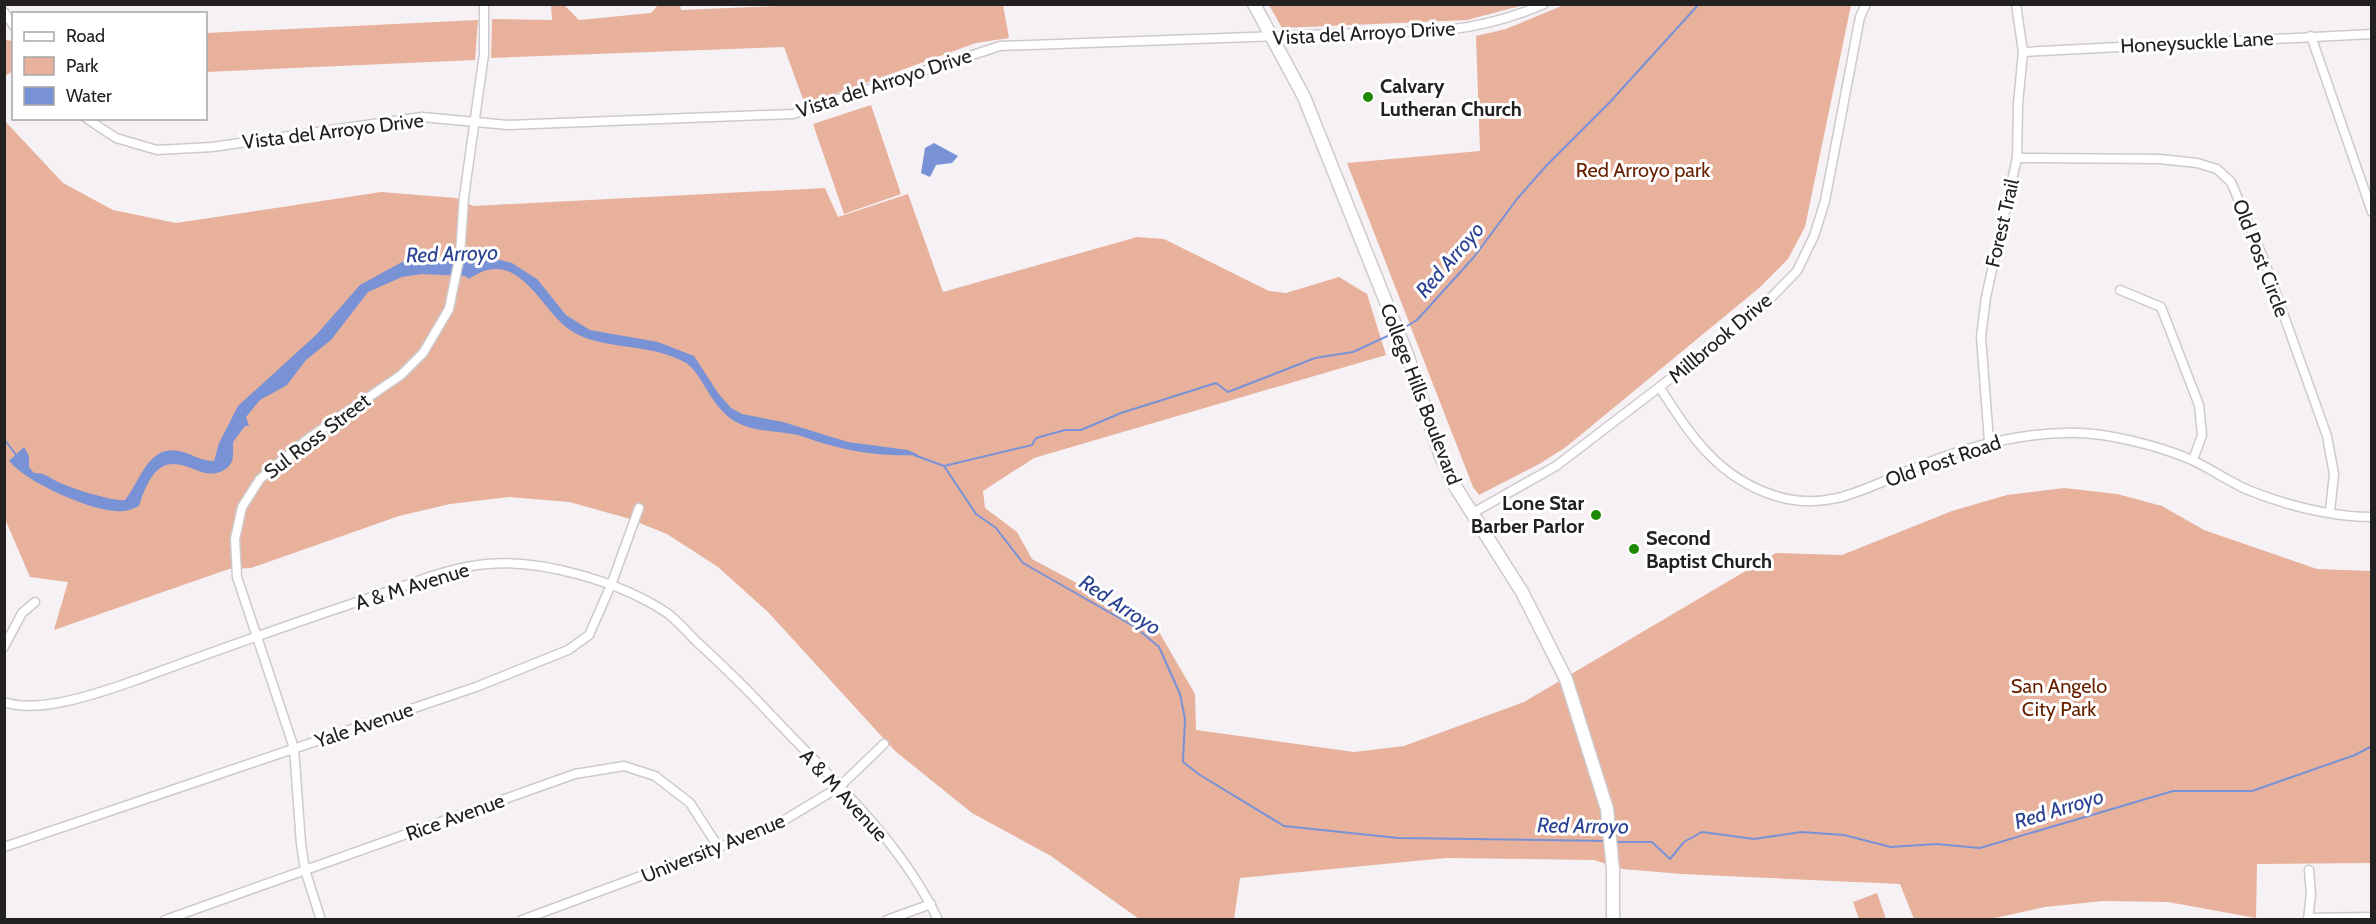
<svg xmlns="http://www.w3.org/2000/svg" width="2376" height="924" font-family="Cabin,sans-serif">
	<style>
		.green { fill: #e8b19c }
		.water { fill: #7992d6 }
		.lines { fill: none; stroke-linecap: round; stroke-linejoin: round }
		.stream { stroke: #7992d6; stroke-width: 2 }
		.street-casing { stroke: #cec9cc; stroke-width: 11 }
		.secondary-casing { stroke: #cec9cc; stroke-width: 15 }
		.street { stroke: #fff; stroke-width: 8 }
		.secondary { stroke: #fff; stroke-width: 12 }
		.poi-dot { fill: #1d8905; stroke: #fff; stroke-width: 2 }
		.labels { text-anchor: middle; stroke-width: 6; stroke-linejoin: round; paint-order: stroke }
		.street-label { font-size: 20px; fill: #222021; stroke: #fff }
		.poi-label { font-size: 20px; font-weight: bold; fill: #222021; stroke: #fff; text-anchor: start }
		.park-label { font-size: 20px; fill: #682100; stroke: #fff }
		.water-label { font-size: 21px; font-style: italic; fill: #2b4192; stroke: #fff }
	</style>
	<rect width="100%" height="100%" fill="#f6f1f5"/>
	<g class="green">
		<polygon points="551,5 564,5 579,20 651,13 659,4 680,5 681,10 826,4 1003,5 1009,38 976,43 805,105 784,47 491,58 492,19 552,20"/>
		<polygon points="1269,5 1524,5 1467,20 1282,28"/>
		<polygon points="1564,5 1851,5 1805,227 1788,259 1759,288 1566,447 1541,463 1479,495 1473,487 1347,163 1480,151 1476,36 1506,29"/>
		<polygon points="478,20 475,60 206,72 206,33"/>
		<polygon points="5,40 14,41 13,71 5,76"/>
		<polygon points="871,105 901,194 844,214 813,124"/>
		<polygon points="4,120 63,183 113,210 176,223 381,192 456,198 473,206 825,188 838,217 908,194 943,292 1137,237 1164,239 1269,291 1286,293 1339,277 1367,294 1386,355 1034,458 983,491 985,508 1017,532 1032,559 1155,625 1195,694 1196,730 1354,752 1404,746 1524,702 1776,553 1842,555 1952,511 2007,495 2064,488 2117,494 2162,506 2204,530 2317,569 2371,571 2371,863 2257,864 2256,918 2168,902 2103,901 2045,907 1990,919 1914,919 1900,884 1682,874 1622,869 1594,860 1446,858 1240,878 1234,919 1139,919 1051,856 972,813 895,751 768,612 718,567 667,534 627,518 569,502 509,497 450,504 399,516 251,568 229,569 54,630 68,582 30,577 5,519"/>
		<polygon points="1877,893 1886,919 1859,919 1853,902"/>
	</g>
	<g class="water">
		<polygon points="934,143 958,156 952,163 936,165 930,177 921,173 925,148"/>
		<path d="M493,258L512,263L537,279L566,315L590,330L658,342L694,356L718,393L731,408L742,414L783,422L848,442L908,450L919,455C891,456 864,454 837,447C824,444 811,439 798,435C778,431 754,432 736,422C711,408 702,373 686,363C649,341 596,352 566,327C537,303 516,246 469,279L465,276L422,274L402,277L368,292L331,340L306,360L287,385L260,400L246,417L249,426H245L233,442C233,454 235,464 224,470C203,482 188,459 166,465C151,470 143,493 139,506C131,510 124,512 116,511C89,510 26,482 9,461L24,447L29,456V467L34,473C45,473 47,476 56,481C67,487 113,502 125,500C140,482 148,444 179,451C193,454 200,461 214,461L219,443L238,406L317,334L360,285L402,262L417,259L468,261Z"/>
	</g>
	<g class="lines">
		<g class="stream">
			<polyline points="1402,329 1417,320 1474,257 1517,199 1546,166 1610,102 1699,4"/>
			<polyline points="4,439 17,456"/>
			<polyline points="914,455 944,466 1032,445 1036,438 1065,430 1081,430 1121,413 1216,383 1228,392 1315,358 1353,352 1394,333"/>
			<polyline points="944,466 976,514 996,528 1023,563 1135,627 1159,647 1180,694 1185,719 1183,762 1200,775 1284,826 1398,838 1607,841"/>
			<polyline points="1616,842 1652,842 1670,859 1684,842 1702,832 1754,839 1801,832 1844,835 1891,847 1936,844 1980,848 2173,791 2252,791 2355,755 2372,746"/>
		</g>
		<g class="street-casing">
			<g id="street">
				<polyline points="4,12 14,26"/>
				<polyline points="2311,36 2372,212"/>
				<polyline points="2023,52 2372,34"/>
				<path d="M86,118L116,138L157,150L212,147L422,117L508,125L793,114L1000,46L1447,30C1482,26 1512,18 1544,4"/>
				<polyline points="2017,158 2160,159 2197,163 2217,169 2231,182 2264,260 2327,436 2334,474 2330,511"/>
				<polyline points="2120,290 2161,307 2199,405 2202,435 2193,460"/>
				<path d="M1660,388C1691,436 1718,478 1776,496C1832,514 1876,482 1927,463C1971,446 2016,434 2064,433C2102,431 2157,445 2192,460C2211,469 2228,481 2248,490C2285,505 2331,517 2372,517"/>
				<polyline points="1989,441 1981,337 1986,297 2017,158 2018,104 2023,52 2016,4"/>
				<polyline points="1471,514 1556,466 1755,314 1797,271 1814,236 1825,201 1860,17 1866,4"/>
				<polyline points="4,647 22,613 35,602"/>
				<path d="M4,702C40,715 105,691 139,679C218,650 296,622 375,596C411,584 449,567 487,564C542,559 621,582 667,613C677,620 686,631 695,640C721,664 746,688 770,714C830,778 900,839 938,920"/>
				<polyline points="4,847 476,687 568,650 589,635 611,585 639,508"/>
				<polyline points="2308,918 2372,917"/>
				<polyline points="165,920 575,774 624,766 655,776 690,803 719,848"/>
				<polyline points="321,920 305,870 301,844 294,748 237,577 235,539 242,507 260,479 309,438 401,375 423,353 449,309 460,255 464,197 484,54 484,4"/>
				<polyline points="522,920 773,827 839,787 884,744"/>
				<polyline points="887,920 931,904"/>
				<polyline points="2308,920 2311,894 2309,870"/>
			</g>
		</g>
		<g class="secondary-casing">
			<polyline id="secondary" points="1254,4 1304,97 1408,357 1440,454 1453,483 1522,592 1566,679 1607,809 1613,870 1613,920"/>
		</g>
		<use href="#street" class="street"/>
		<use href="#secondary" class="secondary"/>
	</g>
	<g class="poi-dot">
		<circle cx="1368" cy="97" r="6"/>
		<circle cx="1596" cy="515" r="6"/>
		<circle cx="1634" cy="549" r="6"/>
	</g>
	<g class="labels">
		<g class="street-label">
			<text transform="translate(1364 33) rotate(-3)" y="7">Vista del Arroyo Drive</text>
			<text transform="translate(2197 42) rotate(-3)" y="7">Honeysuckle Lane</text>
			<text transform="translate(884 83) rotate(-18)" y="7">Vista del Arroyo Drive</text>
			<text transform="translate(333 131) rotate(-7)" y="7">Vista del Arroyo Drive</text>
			<text transform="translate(2002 223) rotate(-77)" y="7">Forest Trail</text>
			<text transform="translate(2261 258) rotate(69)" y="7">Old Post Circle</text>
			<text transform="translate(1720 338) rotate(-40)" y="7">Millbrook Drive</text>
			<text transform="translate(1421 394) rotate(69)" y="7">College Hills Boulevard</text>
			<text transform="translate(317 436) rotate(-37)" y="7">Sul Ross Street</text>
			<text transform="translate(1943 461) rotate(-19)" y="7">Old Post Road</text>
			<text transform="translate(412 586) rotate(-17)" y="7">A &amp; M Avenue</text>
			<text transform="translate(364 725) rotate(-19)" y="7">Yale Avenue</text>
			<text transform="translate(844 795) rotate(47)" y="7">A &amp; M Avenue</text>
			<text transform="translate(455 817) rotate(-20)" y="7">Rice Avenue</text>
			<text transform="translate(713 848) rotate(-22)" y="7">University Avenue</text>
		</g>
		<g class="poi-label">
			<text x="1380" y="93">Calvary<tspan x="1380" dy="23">Lutheran Church</tspan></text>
			<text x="1584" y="510" text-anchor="end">Lone Star<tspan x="1584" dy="23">Barber Parlor</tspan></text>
			<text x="1646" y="545">Second<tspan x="1646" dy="23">Baptist Church</tspan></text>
		</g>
		<g class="park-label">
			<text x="1643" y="177">Red Arroyo park</text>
			<text x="2059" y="693">San Angelo<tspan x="2059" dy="23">City Park</tspan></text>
		</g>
		<g class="water-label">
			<text transform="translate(452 254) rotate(-2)" y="7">Red Arroyo</text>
			<text transform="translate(1450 260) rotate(-49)" y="7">Red Arroyo</text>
			<text transform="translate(1120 605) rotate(33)" y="7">Red Arroyo</text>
			<text transform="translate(2059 809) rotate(-17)" y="7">Red Arroyo</text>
			<text transform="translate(1583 826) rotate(1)" y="7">Red Arroyo</text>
		</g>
	</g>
	<rect width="2376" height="924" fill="none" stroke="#222021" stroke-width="12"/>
	<rect x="12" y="12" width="195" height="108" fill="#ffffff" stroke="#a7a6a6" stroke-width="1.5"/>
	<rect x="24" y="32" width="30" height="9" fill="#ffffff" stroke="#a7a6a6" stroke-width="1.5"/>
	<text x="66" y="42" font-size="18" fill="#222021">Road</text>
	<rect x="24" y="57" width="30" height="18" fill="#e8b19c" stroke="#a7a6a6" stroke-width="1.5"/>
	<text x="66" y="72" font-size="18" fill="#222021">Park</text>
	<rect x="24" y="87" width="30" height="18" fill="#7992d6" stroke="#a7a6a6" stroke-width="1.5"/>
	<text x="66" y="102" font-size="18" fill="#222021">Water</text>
</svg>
